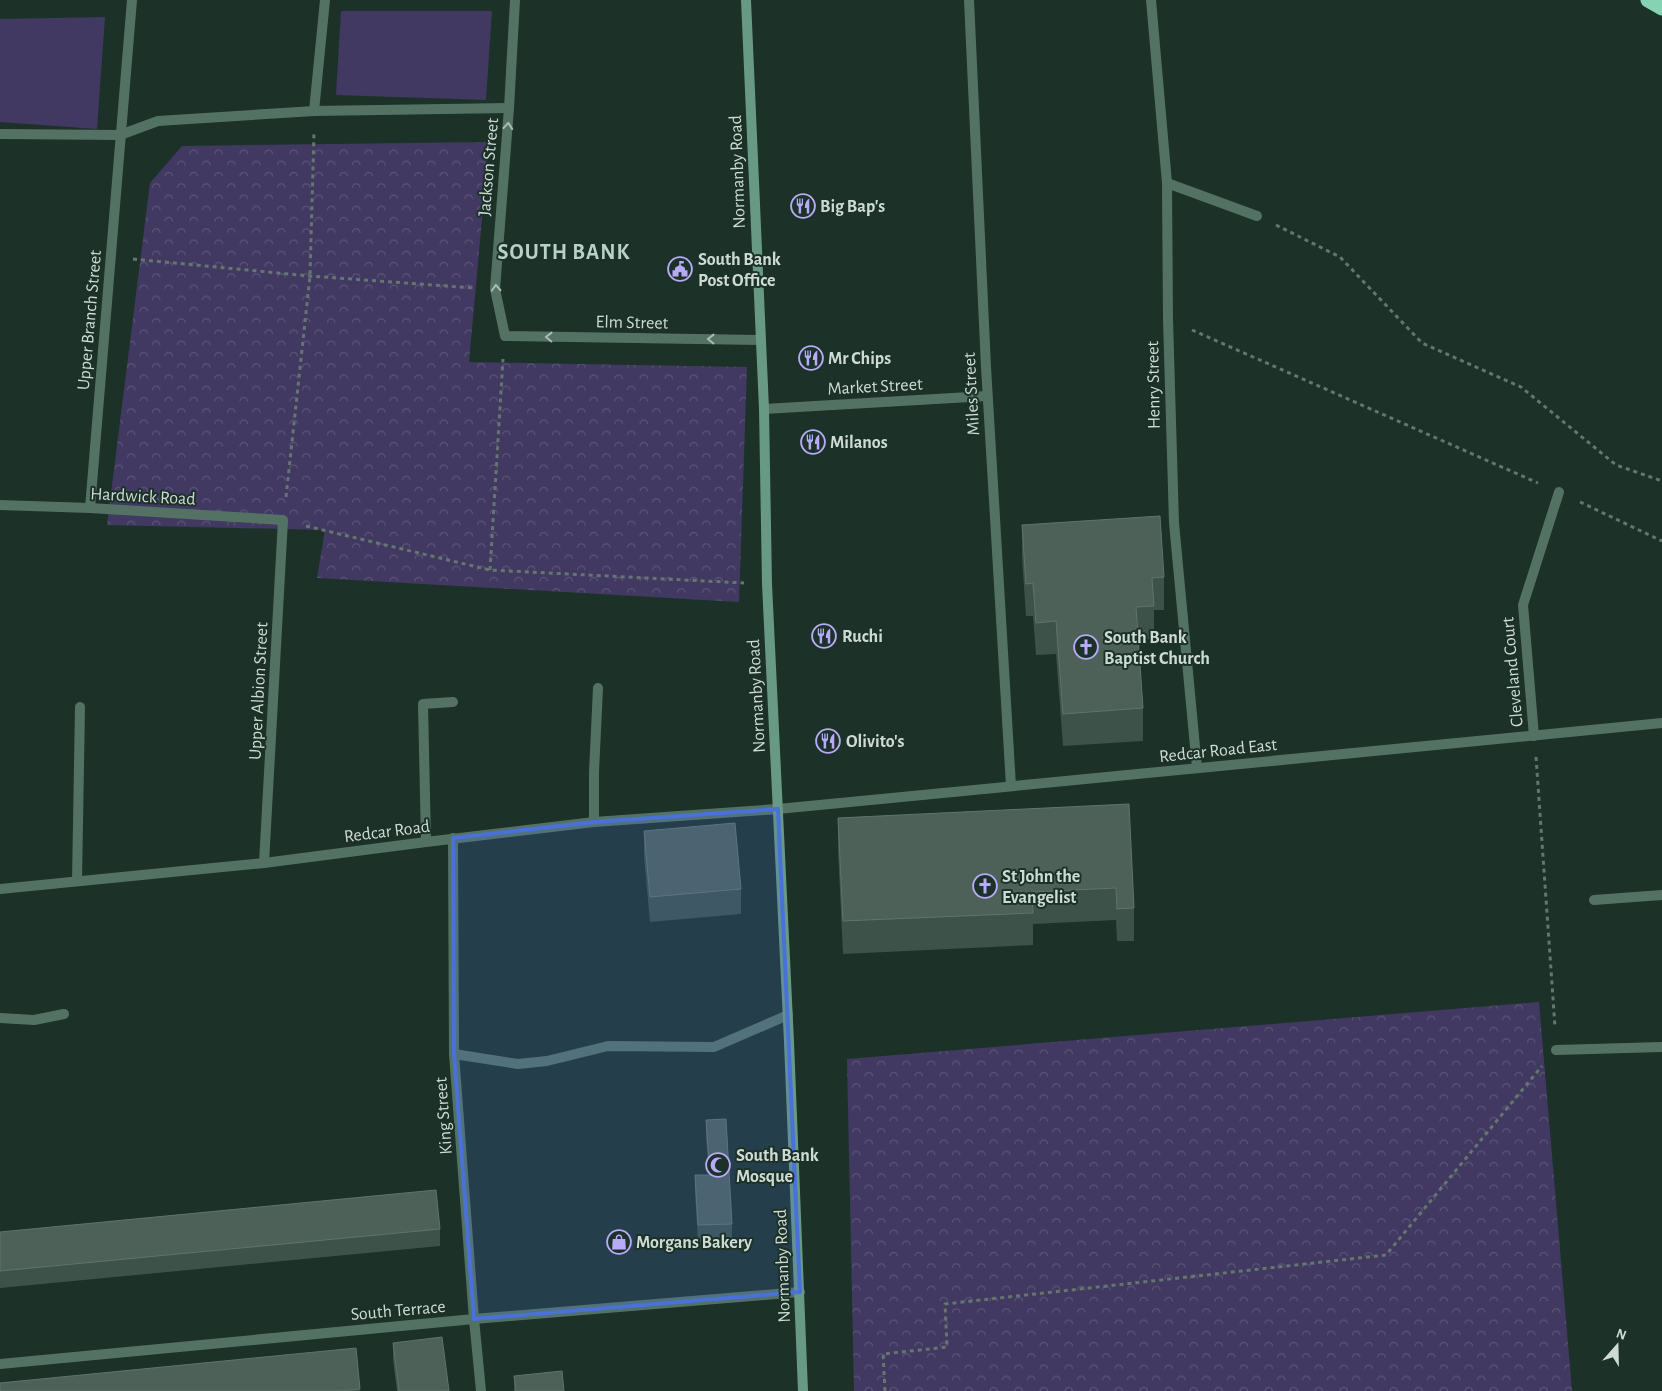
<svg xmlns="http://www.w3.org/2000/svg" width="1662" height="1391" font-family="'Alegreya Sans',sans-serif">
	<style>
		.grass { fill: #413961 }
		.park { fill: url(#park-crowns) }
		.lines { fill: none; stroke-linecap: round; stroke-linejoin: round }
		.path { stroke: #65766f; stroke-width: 3; stroke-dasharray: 4 4; stroke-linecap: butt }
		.lane { stroke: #547264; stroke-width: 10 }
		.street { stroke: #547264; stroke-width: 10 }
		.secondary { stroke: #689984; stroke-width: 10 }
		.highway { stroke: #85d3b3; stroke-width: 15 }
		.wall { fill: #3d5249 }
		.building { fill: #4d6158; stroke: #61746b }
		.oneway { stroke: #a9bcb3 }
		.marked { fill: #4971d7; fill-opacity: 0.2; stroke: #4971d7; stroke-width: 4; stroke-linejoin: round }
		.labels { text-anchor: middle; stroke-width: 4; stroke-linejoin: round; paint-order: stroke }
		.street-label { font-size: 18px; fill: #cedbd5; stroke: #1c3128 }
		.poi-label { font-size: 18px; font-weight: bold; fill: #cedbd5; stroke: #1c3128; text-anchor: start }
		.district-label { font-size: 22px; font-weight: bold; letter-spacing: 1px; fill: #b8d1c6; stroke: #1c3128 }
	</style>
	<defs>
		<pattern id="park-crowns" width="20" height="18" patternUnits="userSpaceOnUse" patternTransform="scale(1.25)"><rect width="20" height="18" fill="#413961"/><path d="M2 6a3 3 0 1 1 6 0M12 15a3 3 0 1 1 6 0" fill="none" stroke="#5b5577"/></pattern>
	</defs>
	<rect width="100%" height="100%" fill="#1c3128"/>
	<g class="grass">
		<polygon points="341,11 492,11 486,100 336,95"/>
		<polygon points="105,17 97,129 0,122 0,19"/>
	</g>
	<g class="park">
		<polygon points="489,142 469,362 747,367 739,602 317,578 325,530 107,525 150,183 182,146"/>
		<polygon points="1539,1002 1572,1391 854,1391 847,1059"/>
	</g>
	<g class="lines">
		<g class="path">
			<polyline points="1276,225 1340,257 1422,343 1521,387 1616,465 1662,481"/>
			<polyline points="133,259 310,276 474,288"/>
			<polyline points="1192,330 1538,483"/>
			<polyline points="286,497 310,276 314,132"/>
			<polyline points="1580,502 1662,541"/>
			<polyline points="306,526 490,570 744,583"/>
			<polyline points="490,570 503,359"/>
			<polyline points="1536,757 1555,1027"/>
			<polyline points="885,1391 883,1354 947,1347 945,1304 1386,1255 1542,1066"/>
		</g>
		<g class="lane">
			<polyline points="120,135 158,121 314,111 509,108"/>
			<polyline points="594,822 594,772 598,688"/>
			<polyline points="426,842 423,704 453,702"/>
			<polyline points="1594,900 1662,895"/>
		</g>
		<g class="street">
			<polyline points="515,0 509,108 495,289 505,336 760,340"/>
			<polyline points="969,0 986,367 1011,786"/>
			<polyline points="1151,0 1167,183 1168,319 1174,523 1197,768"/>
			<polyline points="314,111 325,0"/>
			<polyline points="0,134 120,135"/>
			<polyline points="1167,183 1257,216"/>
			<polyline points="764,409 987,396"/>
			<polyline points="0,505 90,508 283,520 264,863"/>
			<polyline points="90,508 132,0"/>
			<polyline points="1534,736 1523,605 1559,492"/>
			<polyline points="453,838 454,1054 474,1319 481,1391"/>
			<polyline points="77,881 80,707"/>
			<polyline points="0,889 264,863 426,842 594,822 778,809 1662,723"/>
			<polyline points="0,1018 34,1020 64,1014"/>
			<polyline points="1556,1050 1662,1047"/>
			<polyline points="454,1054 518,1064 547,1061 608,1046 714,1047 788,1015"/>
			<polyline points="0,1364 474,1319 800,1292"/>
		</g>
		<polyline class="secondary" points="746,0 764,409 767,584 789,1042 803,1391"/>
		<polyline class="highway" points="1648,0 1662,8"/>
	</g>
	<g class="wall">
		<polygon points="1022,525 1164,577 1164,610 1154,610 1154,639 1138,640 1143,708 1143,741 1063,746 1056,654 1036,655 1033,616 1026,616 1022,557"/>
		<polygon points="1129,804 1134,908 1134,941 1117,941 1116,920 1033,924 1033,945 843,954 838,851 838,818"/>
		<polygon points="644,831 741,889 741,914 650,922 644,856"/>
		<polygon points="706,1120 732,1224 732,1241 698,1242 695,1192 695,1175 709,1175 706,1137"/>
		<polygon points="440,1229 440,1246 0,1288 0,1232"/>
		<polygon points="393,1343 449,1391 397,1391 393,1360"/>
		<polygon points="356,1348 360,1391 0,1391"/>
		<polygon points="514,1376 564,1391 514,1391"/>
	</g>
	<g class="building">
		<polygon points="1160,516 1164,577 1152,578 1154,606 1136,607 1143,708 1063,714 1056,621 1036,623 1033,583 1026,584 1022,525"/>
		<polygon points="1129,804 1134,908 1117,909 1116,888 1032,892 1033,913 843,921 838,818"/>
		<polygon points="735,823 741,889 650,897 644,831"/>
		<polygon points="726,1119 732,1224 698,1225 695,1175 710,1175 706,1120"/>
		<polygon points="436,1190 440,1229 0,1271 0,1232"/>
		<polygon points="442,1337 449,1391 399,1391 393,1343"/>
		<polygon points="356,1348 360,1389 341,1391 0,1391 0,1383"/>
		<polygon points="562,1371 564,1391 516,1391 514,1376"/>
	</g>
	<defs><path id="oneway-chevron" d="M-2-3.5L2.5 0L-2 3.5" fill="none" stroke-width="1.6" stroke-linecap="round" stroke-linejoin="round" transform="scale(1.25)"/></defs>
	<g class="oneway">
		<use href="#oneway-chevron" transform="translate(508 126) rotate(-85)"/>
		<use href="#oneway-chevron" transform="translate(496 288) rotate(-93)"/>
		<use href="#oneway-chevron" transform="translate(549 337) rotate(-179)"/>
		<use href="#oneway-chevron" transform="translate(711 339) rotate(-179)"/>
	</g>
	<path class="marked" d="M778,809L800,1292L474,1319L454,1054L453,838L594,822Z"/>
	<defs>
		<g id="restaurant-ring" transform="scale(1.25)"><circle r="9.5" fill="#1c3128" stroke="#b7abf7" stroke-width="1.5"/><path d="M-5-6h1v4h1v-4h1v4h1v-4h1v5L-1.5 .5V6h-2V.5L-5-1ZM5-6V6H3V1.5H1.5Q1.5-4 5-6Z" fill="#b7abf7"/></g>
		<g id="civic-ring" transform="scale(1.25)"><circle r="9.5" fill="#1c3128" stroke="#b7abf7" stroke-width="1.5"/><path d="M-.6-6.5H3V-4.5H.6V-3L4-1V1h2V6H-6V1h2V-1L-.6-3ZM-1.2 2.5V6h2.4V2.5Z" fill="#b7abf7"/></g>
		<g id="church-ring" transform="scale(1.25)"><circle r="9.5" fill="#1c3128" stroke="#b7abf7" stroke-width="1.5"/><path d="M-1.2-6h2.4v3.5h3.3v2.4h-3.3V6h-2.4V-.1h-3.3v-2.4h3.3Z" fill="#b7abf7"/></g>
		<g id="mosque-ring" transform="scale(1.25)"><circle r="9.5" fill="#1c3128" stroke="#b7abf7" stroke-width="1.5"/><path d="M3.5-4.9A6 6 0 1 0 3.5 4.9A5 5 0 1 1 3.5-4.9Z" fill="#b7abf7"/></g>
		<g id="shop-ring" transform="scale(1.25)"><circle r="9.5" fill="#1c3128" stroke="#b7abf7" stroke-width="1.5"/><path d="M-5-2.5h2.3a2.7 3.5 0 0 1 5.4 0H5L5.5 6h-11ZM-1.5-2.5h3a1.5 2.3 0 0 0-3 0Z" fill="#b7abf7"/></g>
	</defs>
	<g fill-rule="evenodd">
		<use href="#restaurant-ring" x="803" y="206"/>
		<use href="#civic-ring" x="680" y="269"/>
		<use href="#restaurant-ring" x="811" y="358"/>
		<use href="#restaurant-ring" x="813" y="442"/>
		<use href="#restaurant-ring" x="824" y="636"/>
		<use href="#church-ring" x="1086" y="647"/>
		<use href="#restaurant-ring" x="828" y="741"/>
		<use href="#church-ring" x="985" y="886"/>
		<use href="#mosque-ring" x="718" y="1165"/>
		<use href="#shop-ring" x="619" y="1242"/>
	</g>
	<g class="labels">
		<g class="street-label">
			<text transform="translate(488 167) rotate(-85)" y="6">Jackson Street</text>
			<text transform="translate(737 172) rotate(-92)" y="6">Normanby Road</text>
			<text transform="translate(89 320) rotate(-85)" y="6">Upper Branch Street</text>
			<text transform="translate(632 322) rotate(1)" y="6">Elm Street</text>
			<text transform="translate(1153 385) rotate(-91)" y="6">Henry Street</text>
			<text transform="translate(875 386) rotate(-3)" y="6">Market Street</text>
			<text transform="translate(971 394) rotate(-93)" y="6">Miles Street</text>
			<text transform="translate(143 496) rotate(3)" y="6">Hardwick Road</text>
			<text transform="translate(1512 672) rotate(-95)" y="6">Cleveland Court</text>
			<text transform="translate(258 691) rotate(-87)" y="6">Upper Albion Street</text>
			<text transform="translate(756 696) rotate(-93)" y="6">Normanby Road</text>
			<text transform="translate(1218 750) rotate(-6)" y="6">Redcar Road East</text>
			<text transform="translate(387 831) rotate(-7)" y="6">Redcar Road</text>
			<text transform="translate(443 1116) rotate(-94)" y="6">King Street</text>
			<text transform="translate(782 1266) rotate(-92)" y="6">Normanby Road</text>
			<text transform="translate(398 1310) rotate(-5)" y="6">South Terrace</text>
		</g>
		<g class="poi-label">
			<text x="820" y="212">Big Bap's</text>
			<text x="698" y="265">South Bank<tspan x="698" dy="21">Post Office</tspan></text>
			<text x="828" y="364">Mr Chips</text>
			<text x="830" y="448">Milanos</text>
			<text x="842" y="642">Ruchi</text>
			<text x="1104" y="643">South Bank<tspan x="1104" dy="21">Baptist Church</tspan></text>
			<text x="846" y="747">Olivito's</text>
			<text x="1002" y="882">St John the<tspan x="1002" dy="21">Evangelist</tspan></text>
			<text x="736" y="1161">South Bank<tspan x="736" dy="21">Mosque</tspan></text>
			<text x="636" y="1248">Morgans Bakery</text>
		</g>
		<g class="district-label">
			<text x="564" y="259">SOUTH BANK</text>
		</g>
	</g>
	<g transform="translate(1617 1346) rotate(20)" stroke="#1c3128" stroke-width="4" paint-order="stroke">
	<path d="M0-4L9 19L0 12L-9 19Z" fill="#cedbd5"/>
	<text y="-8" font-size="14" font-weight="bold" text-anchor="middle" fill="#cedbd5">N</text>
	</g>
</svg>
